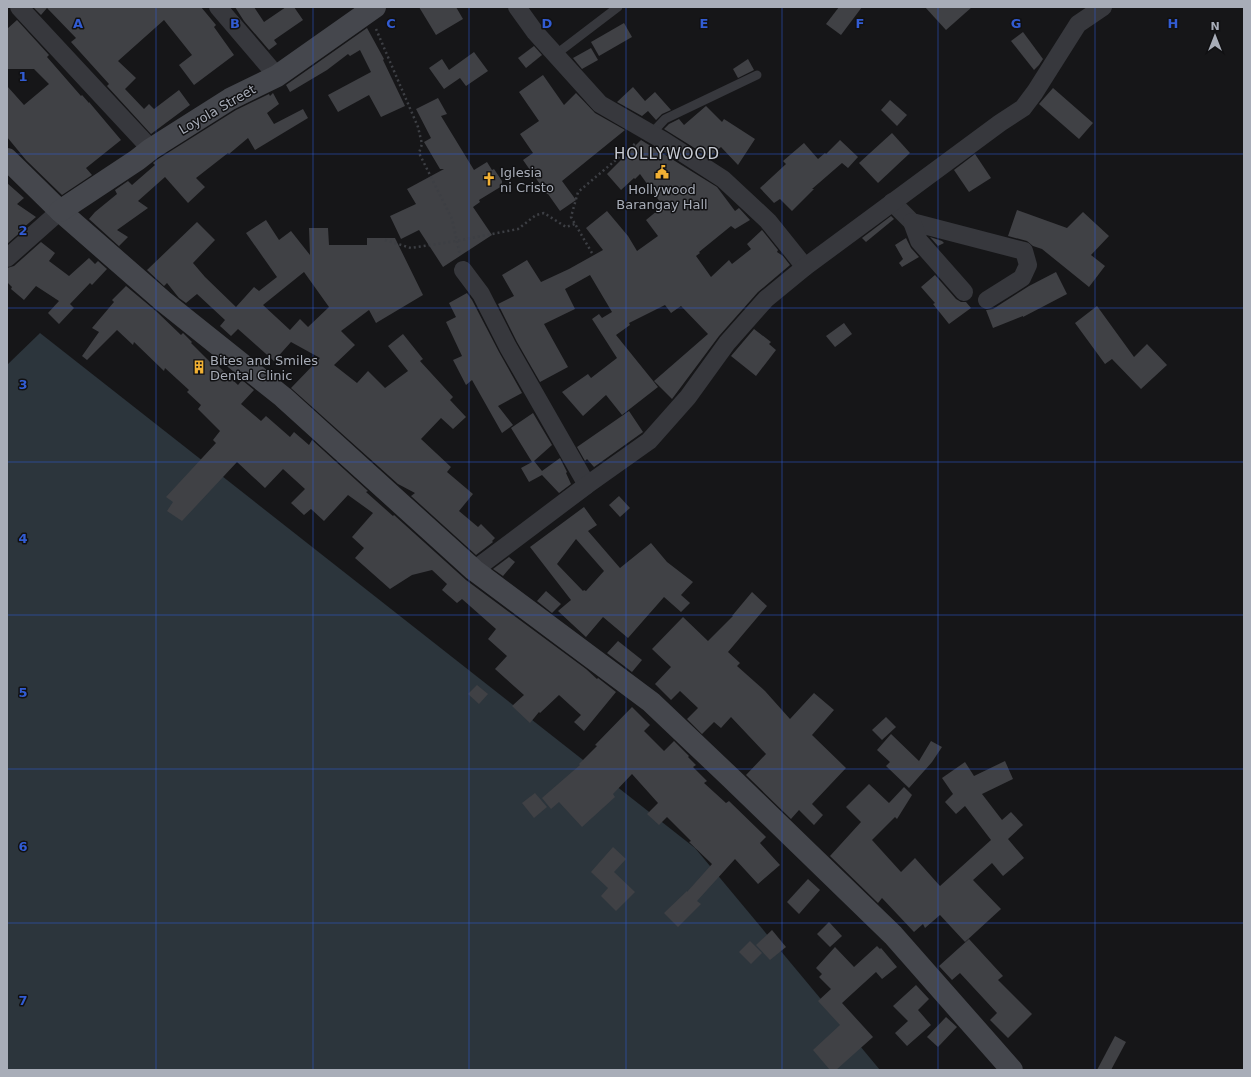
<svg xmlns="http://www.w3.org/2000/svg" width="1251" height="1077" font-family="'DejaVu Sans',sans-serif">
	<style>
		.water { fill: #2c353c }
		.building { fill: #404145; fill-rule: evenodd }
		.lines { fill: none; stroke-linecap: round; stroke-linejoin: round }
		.path { stroke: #3d3f44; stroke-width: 2.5; stroke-dasharray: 2 3; stroke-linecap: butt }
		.lane { stroke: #37383d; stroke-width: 9 }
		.street { stroke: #37383d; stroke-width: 18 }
		.secondary { stroke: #45474d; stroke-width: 22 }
		.grid { fill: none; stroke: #325cd3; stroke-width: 1; stroke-opacity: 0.55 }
		.labels { text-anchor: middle; stroke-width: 3; stroke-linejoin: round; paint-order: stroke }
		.street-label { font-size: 13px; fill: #a8adb8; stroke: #111113 }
		.poi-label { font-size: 13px; fill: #a8adb8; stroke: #111113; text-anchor: start }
		.quarter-label { font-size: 15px; letter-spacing: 1px; fill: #c9ccd4; stroke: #111113 }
		.grid-label { font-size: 13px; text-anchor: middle; font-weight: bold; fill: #325cd3; stroke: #111113; stroke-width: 3; stroke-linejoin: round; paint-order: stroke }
	</style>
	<rect width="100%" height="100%" fill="#161618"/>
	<polygon class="water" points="40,333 695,848 880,1070 7,1070 7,365"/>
	<g class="building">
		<polygon points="33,7 201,7 216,25 214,27 234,55 194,85 179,65 192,55 164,20 118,61 136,78 125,89 144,109 149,104 154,109 179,90 190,105 151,134 107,86 109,84 71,42 76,38 47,8 41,15"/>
		<polygon points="235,7 254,7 264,22 286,7 294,7 303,20 274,40 277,44 269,50 244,21"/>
		<polygon points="419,7 456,7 463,19 436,35"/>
		<polygon points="839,7 862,7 841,35 826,24"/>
		<polygon points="925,7 972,7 946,30"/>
		<polygon points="17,20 49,55 47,57 81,96 82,95 89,103 89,102 121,140 86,168 92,175 62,195 26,160 7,137 7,86 24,105 49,84 34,69 7,69 7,29"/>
		<polygon points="624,23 632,37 599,56 591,42"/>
		<polygon points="367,28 384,59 383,60 405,106 381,117 369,95 338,112 328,95 371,72 360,50 350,56 348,54 327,70 290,92 286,85"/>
		<polygon points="1023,32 1043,59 1039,65 1034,70 1011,41"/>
		<polygon points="534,46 542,55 526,68 518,58"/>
		<polygon points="591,48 598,60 582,69 573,58"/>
		<polygon points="474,52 488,71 466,86 460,78 444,89 429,68 442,59 449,70"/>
		<polygon points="748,59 754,70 738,78 733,69"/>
		<polygon points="543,75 564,105 576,93 595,113 625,130 562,181 576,200 560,211 548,194 547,194 523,160 533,153 520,134 539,121 519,92"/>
		<polygon points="633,87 645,101 655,92 671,110 662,114 656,120 648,111 642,116 617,102"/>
		<polygon points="1053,88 1093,123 1079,139 1039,104"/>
		<polygon points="273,93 279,104 267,113 274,124 303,109 308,118 255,150 248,138 229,154 228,153 196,178 205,187 188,203 165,177 138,201 148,208 117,230 128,237 119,246 121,248 89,219 95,212 117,194 115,190 128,181 132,185 155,165 153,163 158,159 236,110 269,94 270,96"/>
		<polygon points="438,98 447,114 441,116 474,170 487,162 492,170 494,169 502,181 502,186 479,200 480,202 473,207 492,235 443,267 419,230 401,239 390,216 416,204 407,189 444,169 440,169 424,142 431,138 416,109"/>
		<polygon points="890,100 907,115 897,126 881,110"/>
		<polygon points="706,106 722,122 724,119 755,139 738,165 721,147 709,157 664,129 669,124 679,119 684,125"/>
		<polygon points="892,133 910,153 878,183 859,163"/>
		<polygon points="641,140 717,187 735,211 739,208 750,220 735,229 731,226 699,252 700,253 696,256 711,277 729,260 732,264 751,249 747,244 762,230 778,250 777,252 783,256 790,265 758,292 719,336 672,399 654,381 708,334 681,306 671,313 665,305 629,323 630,325 616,335 658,387 622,415 606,395 583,416 562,392 588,374 591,378 617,358 592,319 599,314 602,318 612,312 590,275 565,289 575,309 544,324 568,367 540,382 517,342 498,304 514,296 502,275 527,260 541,282 569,269 603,250 586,228 607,211 628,236 637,251 658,236 646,220 663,206 640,174 635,179 634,178 621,190 607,174"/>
		<polygon points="840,140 858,157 848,168 842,163 812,189 814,189 792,211 780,199 774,203 760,188 786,164 783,161 804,143 818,159 825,153 826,154"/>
		<polygon points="975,154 991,178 969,192 954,170"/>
		<polygon points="7,183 24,198 17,204 36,217 23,228 24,229 7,244"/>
		<polygon points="1017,210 1067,228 1083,212 1109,236 1091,255 1105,266 1089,287 1042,249 1033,246 1027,241 1008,236"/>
		<polygon points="891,216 894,219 866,242 862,238"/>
		<path d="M266,220L279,240L291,231L310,255L309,228H328L329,245H367V238H395L423,295L376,323L369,310L341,331L355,345L334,365L357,383L368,371L385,388L408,371L388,346L403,334L423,359L420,361L453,397L450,400L466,417L453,429L441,418L421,439L451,467L447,472L473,494L459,511L478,527L481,524L495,538L492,541L493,542L476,555L411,496L415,493L398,484L291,388L320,358L291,342L274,361L238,329L231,336L220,326L225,320L197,294L186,303L179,298L167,283L164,286L147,270L197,222L215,240L193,263L205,277L236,307L254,287L259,291L277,277L246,233ZM304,272L329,307L308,327L300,319L290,330L263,305Z"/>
		<polygon points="930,237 942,241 944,243 938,246"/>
		<polygon points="906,238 911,248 919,257 902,267 899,263 903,259 895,245"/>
		<polygon points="41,242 55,253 49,261 69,276 89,258 95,264 98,261 107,269 92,285 90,283 70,304 74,308 59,324 48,313 59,301 36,286 24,300 11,289 12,287 7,282 7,268 14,266"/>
		<polygon points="1056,272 1067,294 1023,317 1023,316 993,328 986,310 993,309 1029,286"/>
		<polygon points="935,275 956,299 961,302 966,302 971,308 949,324 933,304 935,303 921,287"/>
		<polygon points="126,286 157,312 181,335 183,333 192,342 191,343 213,365 215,363 238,385 242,380 254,390 241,404 261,421 266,416 290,437 294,432 309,445 312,440 368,491 366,492 393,516 394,515 466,580 586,669 597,679 598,678 616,692 584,731 574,722 581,715 559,695 540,713 539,712 530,723 512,706 524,695 495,669 507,656 488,639 496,629 462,599 457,603 442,590 447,584 432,570 412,575 390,589 355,558 364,548 352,537 373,513 348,495 324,521 311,509 304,515 291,503 305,489 283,469 265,488 237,462 182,521 167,511 173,502 166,497 216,443 213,440 220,431 198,409 201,405 187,392 189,390 165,368 164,371 134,342 133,345 117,330 87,360 82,356 99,332 92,328 114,302 112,300"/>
		<polygon points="467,293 472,300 499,352 522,393 498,406 513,425 502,433 472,380 466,385 453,360 462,356 446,322 456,317 449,303"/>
		<polygon points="1097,306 1134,357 1147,344 1167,365 1141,389 1112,359 1105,364 1075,323"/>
		<polygon points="844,323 852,334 835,347 826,336"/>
		<polygon points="754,329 771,342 769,344 776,350 756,376 731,356"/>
		<polygon points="629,411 643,432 594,467 587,459 585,461 577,447"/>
		<polygon points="533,413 552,445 534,461 542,471 560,458 567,472 566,473 571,484 559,493 542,475 529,482 521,468 532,462 511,428"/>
		<polygon points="619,496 630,508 620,517 609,505"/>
		<path d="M584,507L597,525L588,531L620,568L651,543L667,562L693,582L681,595L690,603L681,612L664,597L628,638L603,617L586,637L558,611L571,600L530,547ZM576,539L604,571L586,591L584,590L583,591L557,564Z"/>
		<polygon points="509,557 515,562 503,576 493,569"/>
		<polygon points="546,591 561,604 552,613 537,601"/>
		<polygon points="752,592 767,606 728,652 740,663 737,666 765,691 790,719 814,693 834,710 812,735 846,768 812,804 823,815 814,825 799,810 791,819 746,775 766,754 731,717 721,728 714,722 702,734 687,719 698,708 680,691 671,700 655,684 671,667 652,649 683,617 708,641 733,616 732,616"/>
		<polygon points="618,641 642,660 632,672 607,653"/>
		<polygon points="477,685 488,694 479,704 468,694"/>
		<polygon points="632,707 650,725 644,731 664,751 674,741 689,756 688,757 696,765 693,767 707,781 704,783 726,803 729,801 766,837 760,843 780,865 758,884 735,859 697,901 701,904 678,927 664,913 687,891 687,892 712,864 689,842 691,841 667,817 659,825 647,814 658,803 632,774 613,794 615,797 582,827 559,802 551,809 542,798 580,765 579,764 597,746 595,745"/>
		<polygon points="886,717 896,727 882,740 872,730"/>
		<polygon points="891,734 919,761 931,741 942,747 932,762 909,788 886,766 890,762 877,750"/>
		<polygon points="1005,761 1013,779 982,794 1002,820 1011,812 1023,825 1008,839 1024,858 1003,876 992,863 973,880 1001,909 965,942 940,915 925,928 923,924 914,932 882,898 878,903 830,856 861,822 846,807 869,784 889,803 904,787 912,795 897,819 895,817 872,840 901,872 915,858 940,886 991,840 965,806 956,814 945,802 953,794 942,778 965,762 974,776"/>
		<polygon points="535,793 547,807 534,818 522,803"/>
		<polygon points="613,847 626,859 614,872 635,892 616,911 601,896 608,888 591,872"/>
		<polygon points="808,879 820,890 799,914 787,902"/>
		<polygon points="829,922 842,936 830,947 817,934"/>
		<polygon points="772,930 786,947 770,960 756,945"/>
		<polygon points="969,939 1003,976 998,980 1032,1014 1008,1038 990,1020 997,1013 960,973 952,980 939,966"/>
		<polygon points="750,941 762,953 751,964 739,952"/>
		<polygon points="877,946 880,949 881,948 897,967 882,979 876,972 842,1003 873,1037 836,1070 830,1070 813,1050 840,1025 818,1001 831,989 819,977 822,974 816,968 835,947 854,967"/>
		<polygon points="916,985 929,999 918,1010 931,1025 907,1046 895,1033 908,1021 893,1006"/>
		<polygon points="946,1017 957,1027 938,1047 927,1037"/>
		<polygon points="1115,1036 1126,1042 1111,1070 1097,1070"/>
	</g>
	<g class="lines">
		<g class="path">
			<polyline points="376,29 418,127 422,144 419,153 452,219 460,255"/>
			<polyline points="385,240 411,248 456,241 518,229 536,215 544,213 566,227 575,224"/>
			<polyline points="592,253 571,217 578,192 636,143"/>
		</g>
		<g class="lane">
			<polyline points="555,55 618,7"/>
			<polyline points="651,134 665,119 757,75"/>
		</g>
		<g class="street">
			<polyline points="19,7 151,149"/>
			<polyline points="218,7 277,76"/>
			<polyline points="517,7 535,32 600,104 664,141 723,179 768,221 805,267"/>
			<polyline points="892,202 912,222 1024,251 1028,265 1022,278 987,300"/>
			<polyline points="912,222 919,241 964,292"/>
			<polyline points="7,258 60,211"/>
			<polyline points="463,270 481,294 508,347 587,485"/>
			<polyline points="474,570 587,485 649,441 688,397 727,343 766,299 805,267 1000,123 1023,108 1035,92 1078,24 1103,7"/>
		</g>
		<g class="secondary">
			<polyline points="7,159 60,211 163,301 283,397 474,570 651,702 731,778 893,935 1012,1070"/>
			<polyline points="60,211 137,160 151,149 230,99 277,76 375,7"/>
		</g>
	</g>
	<path class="grid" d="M156,7V1070M313,7V1070M469,7V1070M626,7V1070M782,7V1070M938,7V1070M1095,7V1070M7,154H1244M7,308H1244M7,462H1244M7,615H1244M7,769H1244M7,923H1244"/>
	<defs>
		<g id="civic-bare" transform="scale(1.08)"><path d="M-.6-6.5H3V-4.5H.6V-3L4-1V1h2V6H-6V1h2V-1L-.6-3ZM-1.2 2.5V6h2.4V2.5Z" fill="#f2b134" stroke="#111113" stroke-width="2.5" paint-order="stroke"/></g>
		<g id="church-bare" transform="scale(1.08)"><path d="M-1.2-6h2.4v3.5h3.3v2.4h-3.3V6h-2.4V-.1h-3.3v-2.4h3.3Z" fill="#f2b134" stroke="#111113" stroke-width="2.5" paint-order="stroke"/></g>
		<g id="building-bare" transform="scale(1.08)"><path d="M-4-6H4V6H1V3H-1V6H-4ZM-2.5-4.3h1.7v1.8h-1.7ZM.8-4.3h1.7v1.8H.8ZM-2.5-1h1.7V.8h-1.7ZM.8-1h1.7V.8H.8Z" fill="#f2b134" stroke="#111113" stroke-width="2.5" paint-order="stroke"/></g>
	</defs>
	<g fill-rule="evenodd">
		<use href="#civic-bare" x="662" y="172"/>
		<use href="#church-bare" x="489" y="179"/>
		<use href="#building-bare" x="199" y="367"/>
	</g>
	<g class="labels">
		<g class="street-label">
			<text transform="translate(217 109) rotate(-30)" y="5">Loyola Street</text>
		</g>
		<g class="poi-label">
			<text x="500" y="177">Iglesia<tspan x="500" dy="15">ni Cristo</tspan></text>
			<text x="662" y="194" text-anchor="middle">Hollywood<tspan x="662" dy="15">Barangay Hall</tspan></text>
			<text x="210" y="365">Bites and Smiles<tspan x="210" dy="15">Dental Clinic</tspan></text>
		</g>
		<g class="quarter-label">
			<text x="667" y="159">HOLLYWOOD</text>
		</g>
	</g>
	<g class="grid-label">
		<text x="78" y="28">A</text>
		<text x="235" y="28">B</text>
		<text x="391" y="28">C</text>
		<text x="547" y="28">D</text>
		<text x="704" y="28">E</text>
		<text x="860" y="28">F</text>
		<text x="1016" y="28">G</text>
		<text x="1173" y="28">H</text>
		<text x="23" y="81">1</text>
		<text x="23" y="235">2</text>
		<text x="23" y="389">3</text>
		<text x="23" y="543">4</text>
		<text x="23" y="697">5</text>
		<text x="23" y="851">6</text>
		<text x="23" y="1005">7</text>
	</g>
	<rect width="1251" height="1077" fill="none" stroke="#a8adb8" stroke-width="16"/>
	<g transform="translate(1215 36)" stroke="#111113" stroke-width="3" paint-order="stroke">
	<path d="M0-3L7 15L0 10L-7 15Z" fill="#a8adb8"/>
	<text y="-6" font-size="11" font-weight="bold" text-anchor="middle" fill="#a8adb8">N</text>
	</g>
</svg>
